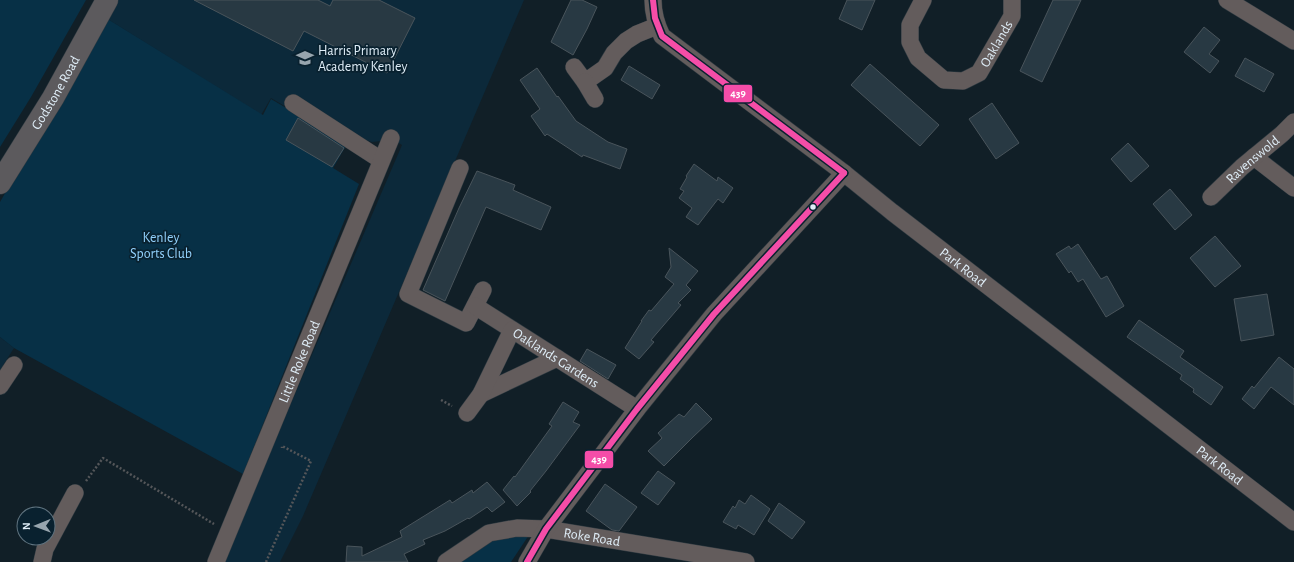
<svg xmlns="http://www.w3.org/2000/svg" width="1294" height="562" font-family="'Alegreya Sans',sans-serif">
	<style>
		.built { fill: #0c293a }
		.green { fill: #073046 }
		.building { fill: #283943; stroke: #49545b }
		.lines { fill: none; stroke-linecap: round; stroke-linejoin: round }
		.minor-casing { stroke: #303b42; stroke-width: 18 }
		.highway-casing { stroke: #303b42; stroke-width: 23 }
		.path { stroke: #545659; stroke-width: 2.5; stroke-dasharray: 2 2; stroke-linecap: butt }
		.minor { stroke: #635c5c; stroke-width: 17 }
		.highway { stroke: #5c5a5d; stroke-width: 22 }
		.bus-1-casing { stroke: #09212f; stroke-width: 9 }
		.bus-1 { stroke: #f54da8; stroke-width: 6 }
		.bus-dot { fill: #dfedf7; stroke: #09212f; stroke-width: 1.5 }
		.labels { text-anchor: middle; stroke-width: 3.5; stroke-linejoin: round; paint-order: stroke }
		.street-label { font-size: 14px; fill: #dfedf7; stroke: #09212f }
		.poi-label { font-size: 14px; fill: #dfedf7; stroke: #09212f; text-anchor: start }
		.park-label { font-size: 14px; fill: #92d1fc; stroke: #09212f }
		.line-badge { stroke: #09212f; stroke-width: 1.5 }
		.badge-label { font-size: 11px; text-anchor: middle; font-weight: bold; fill: #fff }
	</style>
	<rect width="100%" height="100%" fill="#111f27"/>
	<g class="built">
		<polygon points="117,0 524,0 303,516 280,562 223,562 402,145 386,135 381,141 372,142 363,139 345,142 271,98 261,115 106,18"/>
		<polygon points="0,337 14,348 0,370"/>
	</g>
	<g class="green">
		<polygon points="0,0 86,0 31,97 0,147"/>
		<polygon points="106,18 263,115 271,99 347,144 333,168 359,184 243,474 14,348 0,337 0,202"/>
		<polygon points="533,529 511,562 446,562 489,533"/>
	</g>
	<g class="building">
		<polygon points="194,0 318,0 330,6 333,0 379,0 415,18 387,73 304,31 293,51"/>
		<polygon points="571,0 582,0 597,7 587,29 573,55 551,42"/>
		<polygon points="847,0 875,0 862,30 839,19"/>
		<polygon points="1053,0 1081,0 1042,82 1020,71"/>
		<polygon points="1204,27 1220,40 1209,54 1219,61 1210,73 1184,52"/>
		<polygon points="1245,58 1274,74 1264,92 1235,76"/>
		<polygon points="870,64 939,125 920,146 851,85"/>
		<polygon points="629,66 660,85 652,99 621,80"/>
		<polygon points="537,68 557,97 558,96 576,121 608,142 627,149 620,169 583,155 582,157 547,134 545,136 531,116 540,109 520,80"/>
		<polygon points="992,103 1019,143 996,159 969,119"/>
		<polygon points="298,118 344,148 332,167 286,140"/>
		<polygon points="1128,143 1149,166 1131,182 1111,159"/>
		<polygon points="694,164 717,181 718,177 733,188 723,203 718,199 698,225 686,217 692,208 679,198 684,191 680,189 687,177 686,176"/>
		<polygon points="477,171 515,185 513,190 551,207 541,230 486,207 445,301 423,290 459,208"/>
		<polygon points="1170,189 1192,215 1175,230 1153,204"/>
		<polygon points="1215,236 1241,266 1215,287 1190,258"/>
		<polygon points="1078,244 1101,279 1107,276 1124,306 1106,317 1083,279 1078,282 1071,271 1069,273 1056,254 1069,246 1071,249"/>
		<polygon points="669,248 698,271 686,285 691,290 678,303 681,305 651,340 654,342 639,359 625,348 642,321 641,321 649,310 651,311 674,284 665,277 671,267"/>
		<polygon points="1267,294 1274,335 1241,341 1234,299"/>
		<polygon points="1139,320 1184,351 1180,357 1223,387 1211,405 1193,392 1194,389 1180,379 1182,375 1127,337"/>
		<polygon points="587,349 616,365 608,379 580,361"/>
		<polygon points="1279,357 1294,369 1294,405 1271,387 1254,409 1242,399 1252,386 1254,388"/>
		<polygon points="563,402 579,412 573,422 580,425 546,471 530,491 531,492 517,506 503,490 514,476 515,477 552,426 549,424"/>
		<polygon points="696,403 712,419 693,437 664,466 648,451 662,438 658,433 679,414 684,417"/>
		<polygon points="658,471 675,483 658,505 641,493"/>
		<polygon points="487,482 505,502 492,512 487,507 469,519 468,518 445,531 423,540 425,544 404,554 408,562 346,562 347,546 362,547 362,556 402,537 400,531 450,500 452,503 472,490 473,493"/>
		<polygon points="605,484 637,507 619,531 612,530 586,511"/>
		<polygon points="751,495 770,509 754,535 738,525 736,529 723,522 733,506 735,508 739,500 745,504"/>
		<polygon points="779,503 805,522 792,539 768,521"/>
	</g>
	<g class="lines">
		<g class="minor-casing">
			<g id="minor">
				<path id="s1" d="M653,0C653,13 656,24 662,36L844,173L892,212L1294,522"/>
				<path id="s2" d="M923,0L910,25V42L918,58L944,80L963,81L979,73L1012,16V0"/>
				<polyline points="1227,0 1294,41"/>
				<polyline points="574,67 585,82 605,68 614,53 626,41 637,34 657,26"/>
				<polyline points="585,82 595,99"/>
				<polyline points="293,103 381,160"/>
				<polyline points="1254,157 1294,188"/>
				<polyline points="460,168 408,294 466,323 483,290"/>
				<path id="s3" d="M1211,197L1242,167L1282,134L1294,122"/>
				<path id="s4" d="M475,306L637,409"/>
				<polyline points="0,386 14,365"/>
				<polyline points="481,394 557,358"/>
				<polyline points="467,413 481,394 512,330"/>
				<polyline points="42,562 45,549 75,493"/>
				<path id="s5" d="M216,562L391,138"/>
				<path id="s6" d="M446,562L489,533L517,528L546,529L746,562"/>
				<polyline points="527,562 546,529 637,409 714,314 844,173"/>
			</g>
		</g>
		<g class="highway-casing">
			<g id="highway">
				<path id="s7" d="M0,183L53,98L107,0"/>
			</g>
		</g>
		<g class="path">
			<polyline points="441,400 452,406"/>
			<polyline points="86,481 103,458 214,524"/>
			<polyline points="266,562 311,461 282,446 282,448"/>
		</g>
		<use href="#minor" class="minor"/>
		<use href="#highway" class="highway"/>
		<g class="bus-1-casing">
			<g id="bus-1">
				<polyline points="653,0 655,18 662,36 844,173"/>
				<polyline points="527,562 546,529 637,409 714,314 844,173"/>
			</g>
		</g>
		<use href="#bus-1" class="bus-1"/>
	</g>
	<defs>
		<g id="school-bare" transform="scale(1.38)"><path d="M0-5L7-2L0 1L-7-2ZM-4 1L0 2.5L4 1V4Q0 6-4 4Z" fill="#97a5ae" stroke="#09212f" stroke-width="2.5" paint-order="stroke"/></g>
	</defs>
	<g fill-rule="evenodd">
		<use href="#school-bare" x="305" y="58"/>
	</g>
	<circle class="bus-dot" cx="813" cy="207" r="3.5"/>
	<g class="labels">
		<g class="street-label">
			<text dy="5" stroke="none"><textPath href="#s2" startOffset="168">Oaklands</textPath></text>
			<text dy="5" stroke="none"><textPath href="#s7" startOffset="106">Godstone Road</textPath></text>
			<text dy="5" stroke="none"><textPath href="#s3" startOffset="56">Ravenswold</textPath></text>
			<text dy="5" stroke="none"><textPath href="#s1" startOffset="417">Park Road</textPath></text>
			<text dy="5" stroke="none"><textPath href="#s4" startOffset="96">Oaklands Gardens</textPath></text>
			<text dy="5" stroke="none"><textPath href="#s5" startOffset="217">Little Roke Road</textPath></text>
			<text dy="5" stroke="none"><textPath href="#s1" startOffset="741">Park Road</textPath></text>
			<text dy="5" stroke="none"><textPath href="#s6" startOffset="156">Roke Road</textPath></text>
		</g>
		<g class="poi-label">
			<text x="318" y="55">Harris Primary<tspan x="318" dy="16">Academy Kenley</tspan></text>
		</g>
		<g class="park-label">
			<text x="161" y="242">Kenley<tspan x="161" dy="16">Sports Club</tspan></text>
		</g>
	</g>
	<g class="line-badge">
		<rect x="723" y="84" width="30" height="19" rx="4" fill="#f54da8"/>
		<rect x="584" y="450" width="30" height="19" rx="4" fill="#f54da8"/>
	</g>
	<g class="badge-label">
		<text x="738" y="97">439</text>
		<text x="599" y="463">439</text>
	</g>
	<g transform="translate(36 526) rotate(269)"><circle r="19" fill="#09212f" stroke="#5f737f"/>
	<path d="M0-3L7 15L0 10L-7 15Z" fill="#97a5ae"/>
	<text y="-6" font-size="11" font-weight="bold" text-anchor="middle" fill="#dfedf7">N</text>
	</g>
</svg>
